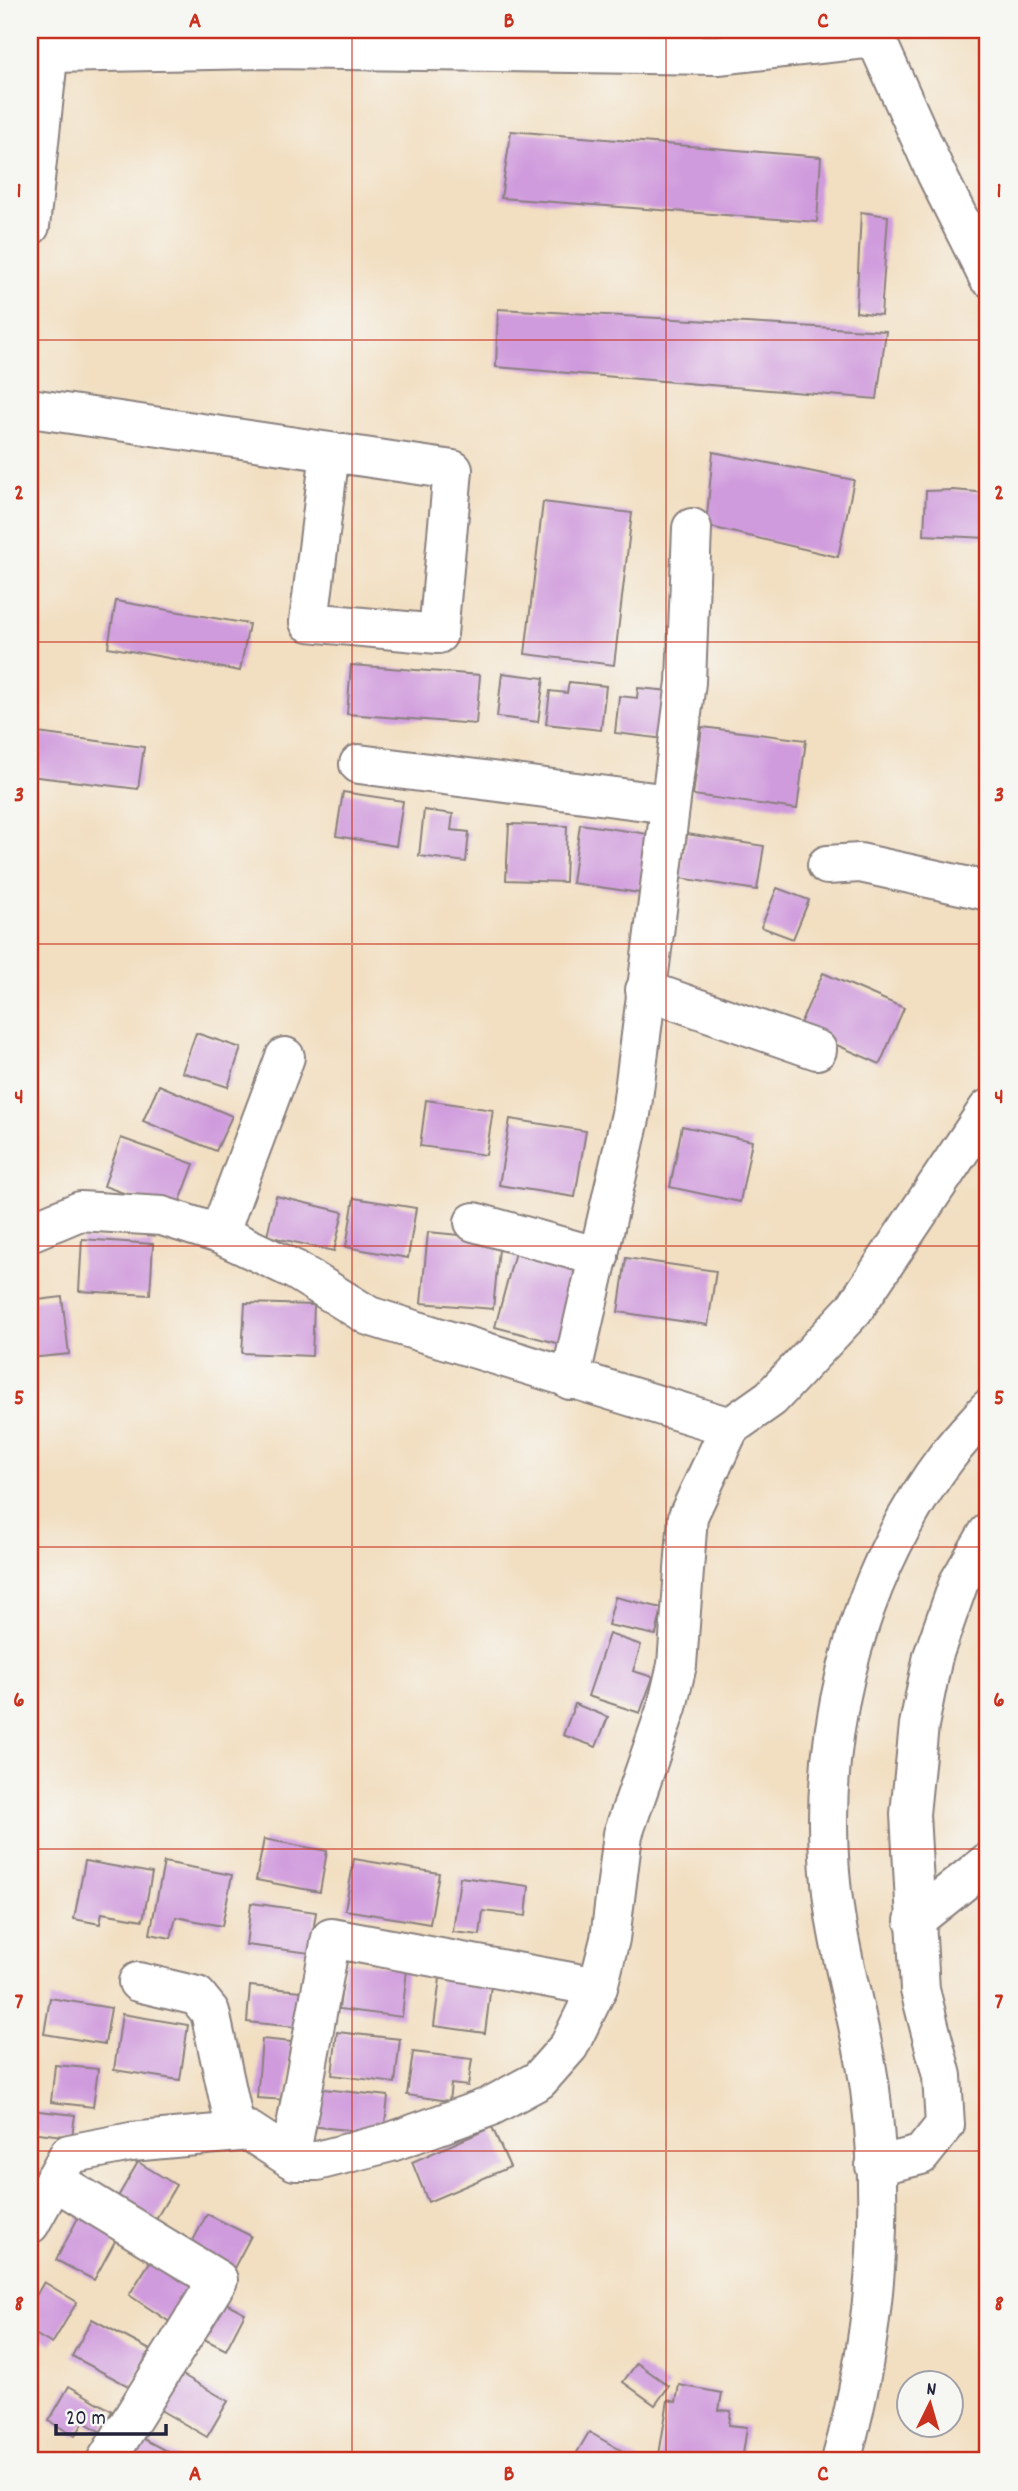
<svg xmlns="http://www.w3.org/2000/svg" width="1018" height="2491" font-family="Dekko,sans-serif">
	<style>
		.forest { fill: #70ae6e; stroke: #496854; stroke-width: 2 }
		.building { fill: #d09bdd }
		.lines { fill: none; stroke-linecap: round; stroke-linejoin: round }
		.minor-casing { stroke: #8a807e; stroke-width: 42 }
		.minor { stroke: #fff; stroke-width: 38 }
		.grid { fill: none; stroke: #c8321e; stroke-width: 2; stroke-opacity: 0.55 }
		.neatline { fill: none; stroke: #c8321e; stroke-width: 2.5 }
		.grid-label { font-size: 23px; text-anchor: middle; font-weight: bold; fill: #c8321e }
	</style>
	<rect width="100%" height="100%" fill="#f6f6f2"/>
	<filter id="ink" filterUnits="userSpaceOnUse"><feTurbulence type="fractalNoise" baseFrequency=".0143" numOctaves="2"/><feDisplacementMap in="SourceGraphic" scale="14" xChannelSelector="R" yChannelSelector="G"/><feConvolveMatrix kernelMatrix="1 2 1 2 8 2 1 2 1" color-interpolation-filters="sRGB"/></filter>
	<filter id="wash" filterUnits="userSpaceOnUse"><feTurbulence type="fractalNoise" baseFrequency=".00686" numOctaves="4" result="noise"/><feDisplacementMap in="SourceGraphic" scale="28" xChannelSelector="R" yChannelSelector="G"/><feGaussianBlur stdDeviation="1.57" result="paint"/><feColorMatrix in="noise" values="0 0 0 0 0 0 0 0 0 0 0 0 0 0 0 0 0 1.4 0 .05"/><feComposite in="paint" operator="in"/></filter>
	<g filter="url(#wash)">
		<rect width="100%" height="100%" fill="#f2dec0"/>
		<polygon class="forest" points="988,2354 988,2461 974,2461 980,2446"/>
		<g id="blocks">
			<g class="building">
				<polygon points="511,131 821,157 817,222 501,198"/>
				<polygon points="861,212 888,216 881,315 856,312"/>
				<polygon points="498,309 886,331 877,399 496,367"/>
				<polygon points="713,452 854,480 838,557 706,526"/>
				<polygon points="953,490 988,493 988,538 924,535 926,491"/>
				<polygon points="543,502 632,513 614,665 525,654"/>
				<polygon points="116,601 249,624 240,671 108,647"/>
				<polygon points="351,665 480,675 476,724 347,714"/>
				<polygon points="502,673 544,678 538,722 497,717"/>
				<polygon points="569,682 606,686 601,730 546,724 550,691 567,693"/>
				<polygon points="638,688 670,691 664,739 615,733 619,696 637,698"/>
				<polygon points="702,727 806,740 797,809 693,795"/>
				<polygon points="30,732 144,747 138,789 30,776"/>
				<polygon points="343,792 403,801 396,846 336,836"/>
				<polygon points="424,810 453,814 451,830 469,832 466,862 419,856"/>
				<polygon points="509,824 567,826 565,882 506,880"/>
				<polygon points="580,824 648,834 640,893 572,883"/>
				<polygon points="687,834 764,846 757,890 680,878"/>
				<polygon points="777,888 809,900 793,939 761,927"/>
				<polygon points="823,973 904,1008 880,1064 798,1028"/>
				<polygon points="196,1033 241,1048 228,1087 182,1072"/>
				<polygon points="159,1085 232,1116 216,1151 143,1121"/>
				<polygon points="426,1100 493,1110 486,1155 420,1146"/>
				<polygon points="510,1119 586,1131 575,1197 499,1185"/>
				<polygon points="682,1126 752,1141 740,1202 670,1187"/>
				<polygon points="121,1138 194,1164 176,1212 104,1186"/>
				<polygon points="276,1196 343,1212 334,1251 267,1236"/>
				<polygon points="354,1198 416,1208 408,1258 346,1247"/>
				<polygon points="428,1232 500,1239 493,1309 421,1303"/>
				<polygon points="82,1239 153,1244 150,1295 79,1291"/>
				<polygon points="515,1252 584,1270 564,1345 495,1327"/>
				<polygon points="626,1258 716,1271 708,1325 618,1312"/>
				<polygon points="62,1297 69,1354 30,1358 30,1301"/>
				<polygon points="245,1303 314,1305 312,1356 242,1353"/>
				<polygon points="615,1597 662,1608 656,1635 608,1625"/>
				<polygon points="609,1634 641,1645 633,1671 653,1677 640,1713 588,1696"/>
				<polygon points="575,1704 608,1717 596,1747 563,1735"/>
				<polygon points="264,1839 327,1851 320,1892 256,1880"/>
				<polygon points="354,1859 439,1873 430,1924 345,1910"/>
				<polygon points="85,1861 152,1873 143,1920 102,1913 100,1924 74,1919"/>
				<polygon points="164,1862 232,1875 222,1926 176,1917 171,1938 150,1934"/>
				<polygon points="460,1877 529,1886 526,1916 483,1911 480,1935 453,1932"/>
				<polygon points="251,1903 316,1912 310,1953 246,1945"/>
				<polygon points="345,1961 407,1969 402,2017 339,2009"/>
				<polygon points="441,1970 492,1977 485,2033 434,2026"/>
				<polygon points="250,1986 301,1991 296,2027 247,2022"/>
				<polygon points="50,1998 111,2008 105,2044 44,2034"/>
				<polygon points="122,2014 188,2025 180,2080 114,2070"/>
				<polygon points="337,2032 400,2039 395,2083 332,2075"/>
				<polygon points="262,2039 291,2042 286,2100 257,2098"/>
				<polygon points="413,2052 472,2059 468,2086 451,2084 449,2101 407,2095"/>
				<polygon points="55,2065 98,2069 93,2107 51,2102"/>
				<polygon points="314,2088 388,2096 384,2134 310,2126"/>
				<polygon points="30,2110 75,2115 72,2137 30,2132"/>
				<polygon points="492,2127 510,2167 428,2202 412,2162"/>
				<polygon points="138,2162 176,2185 153,2224 115,2202"/>
				<polygon points="80,2214 119,2234 94,2280 56,2260"/>
				<polygon points="207,2214 251,2236 233,2270 189,2248"/>
				<polygon points="153,2257 201,2288 176,2326 129,2295"/>
				<polygon points="44,2282 77,2302 52,2344 30,2331 30,2306"/>
				<polygon points="224,2302 245,2313 226,2350 204,2339"/>
				<polygon points="92,2319 150,2350 130,2387 72,2356"/>
				<polygon points="637,2363 669,2386 655,2405 623,2382"/>
				<polygon points="176,2371 228,2401 207,2437 155,2407"/>
				<polygon points="679,2385 722,2393 719,2410 731,2411 729,2425 747,2427 742,2461 658,2461 668,2400 676,2402"/>
				<polygon points="69,2386 112,2411 101,2432 84,2422 75,2436 49,2421"/>
				<polygon points="589,2432 640,2461 572,2461"/>
				<polygon points="134,2434 180,2458 178,2461 120,2461"/>
			</g>
		</g>
	</g>
	<g filter="url(#ink)">
		<use href="#blocks" fill-opacity="0" stroke="#8a807e" stroke-width="2"/>
		<g class="lines">
			<g class="minor-casing">
				<g id="minor">
					<polyline points="872,30 936,173 988,277"/>
					<polyline points="30,49 50,53 268,49 718,55 874,38"/>
					<polyline points="30,226 51,30"/>
					<polyline points="30,408 453,470 438,634 309,622 330,452"/>
					<polyline points="359,764 669,804"/>
					<polyline points="827,865 860,863 988,891"/>
					<polyline points="645,990 817,1050"/>
					<polyline points="474,1222 599,1257"/>
					<polyline points="30,1232 80,1211 162,1216 219,1234 295,1270 369,1316 730,1427"/>
					<polyline points="219,1234 285,1057"/>
					<polyline points="570,1380 631,1114 686,682 692,528"/>
					<polyline points="914,1921 988,1862"/>
					<polyline points="138,1982 197,1996 210,2012 236,2132"/>
					<polyline points="290,2158 331,1938 598,1987"/>
					<polyline points="875,2166 921,2155 945,2125 942,2076 920,1990 910,1814 919,1725 933,1656 959,1582 988,1533"/>
					<polyline points="54,2180 218,2280 106,2461"/>
					<polyline points="30,2224 69,2154 131,2142 249,2131 295,2161 317,2161 391,2142 489,2107 539,2080 569,2046 598,1987 610,1939 623,1834 667,1707 677,1665 688,1516 730,1427 771,1398 854,1309 988,1109"/>
					<path d="M841,2461C875,2340 886,2214 870,2089C862,2030 844,1974 835,1915C811,1756 850,1584 948,1455C960,1439 975,1424 988,1409"/>
				</g>
			</g>
			<use href="#minor" class="minor"/>
		</g>
	</g>
	<path class="grid" d="M352,30V2461M666,30V2461M30,340H988M30,642H988M30,944H988M30,1246H988M30,1547H988M30,1849H988M30,2151H988"/>
	<rect width="1018" height="2491" fill="none" stroke="#f6f6f2" stroke-width="77"/>
	<g transform="translate(930 2404) rotate(5)"><circle r="33" fill="#f6f6f2" stroke="#a1a1a9" stroke-width="2"/>
	<path d="M0-5L12 26L0 18L-12 26Z" fill="#c8321e"/>
	<text y="-10" font-size="19" font-weight="bold" text-anchor="middle" fill="#22223b">N</text>
	</g>
	<path d="M56 2424v10h110v-10" fill="none" stroke="#22223b" stroke-width="3.5"/>
	<text x="66" y="2424" font-size="21" fill="#22223b" stroke="#f6f6f2" stroke-width="5" paint-order="stroke">20 m</text>
	<rect x="38" y="38" width="941" height="2414" class="neatline"/>
	<g class="grid-label">
		<text x="195" y="27">A</text>
		<text x="509" y="27">B</text>
		<text x="823" y="27">C</text>
		<text x="19" y="197">1</text>
		<text x="999" y="197">1</text>
		<text x="19" y="499">2</text>
		<text x="999" y="499">2</text>
		<text x="19" y="801">3</text>
		<text x="999" y="801">3</text>
		<text x="19" y="1103">4</text>
		<text x="999" y="1103">4</text>
		<text x="19" y="1404">5</text>
		<text x="999" y="1404">5</text>
		<text x="19" y="1706">6</text>
		<text x="999" y="1706">6</text>
		<text x="19" y="2008">7</text>
		<text x="999" y="2008">7</text>
		<text x="19" y="2310">8</text>
		<text x="999" y="2310">8</text>
		<text x="195" y="2480">A</text>
		<text x="509" y="2480">B</text>
		<text x="823" y="2480">C</text>
	</g>
</svg>
